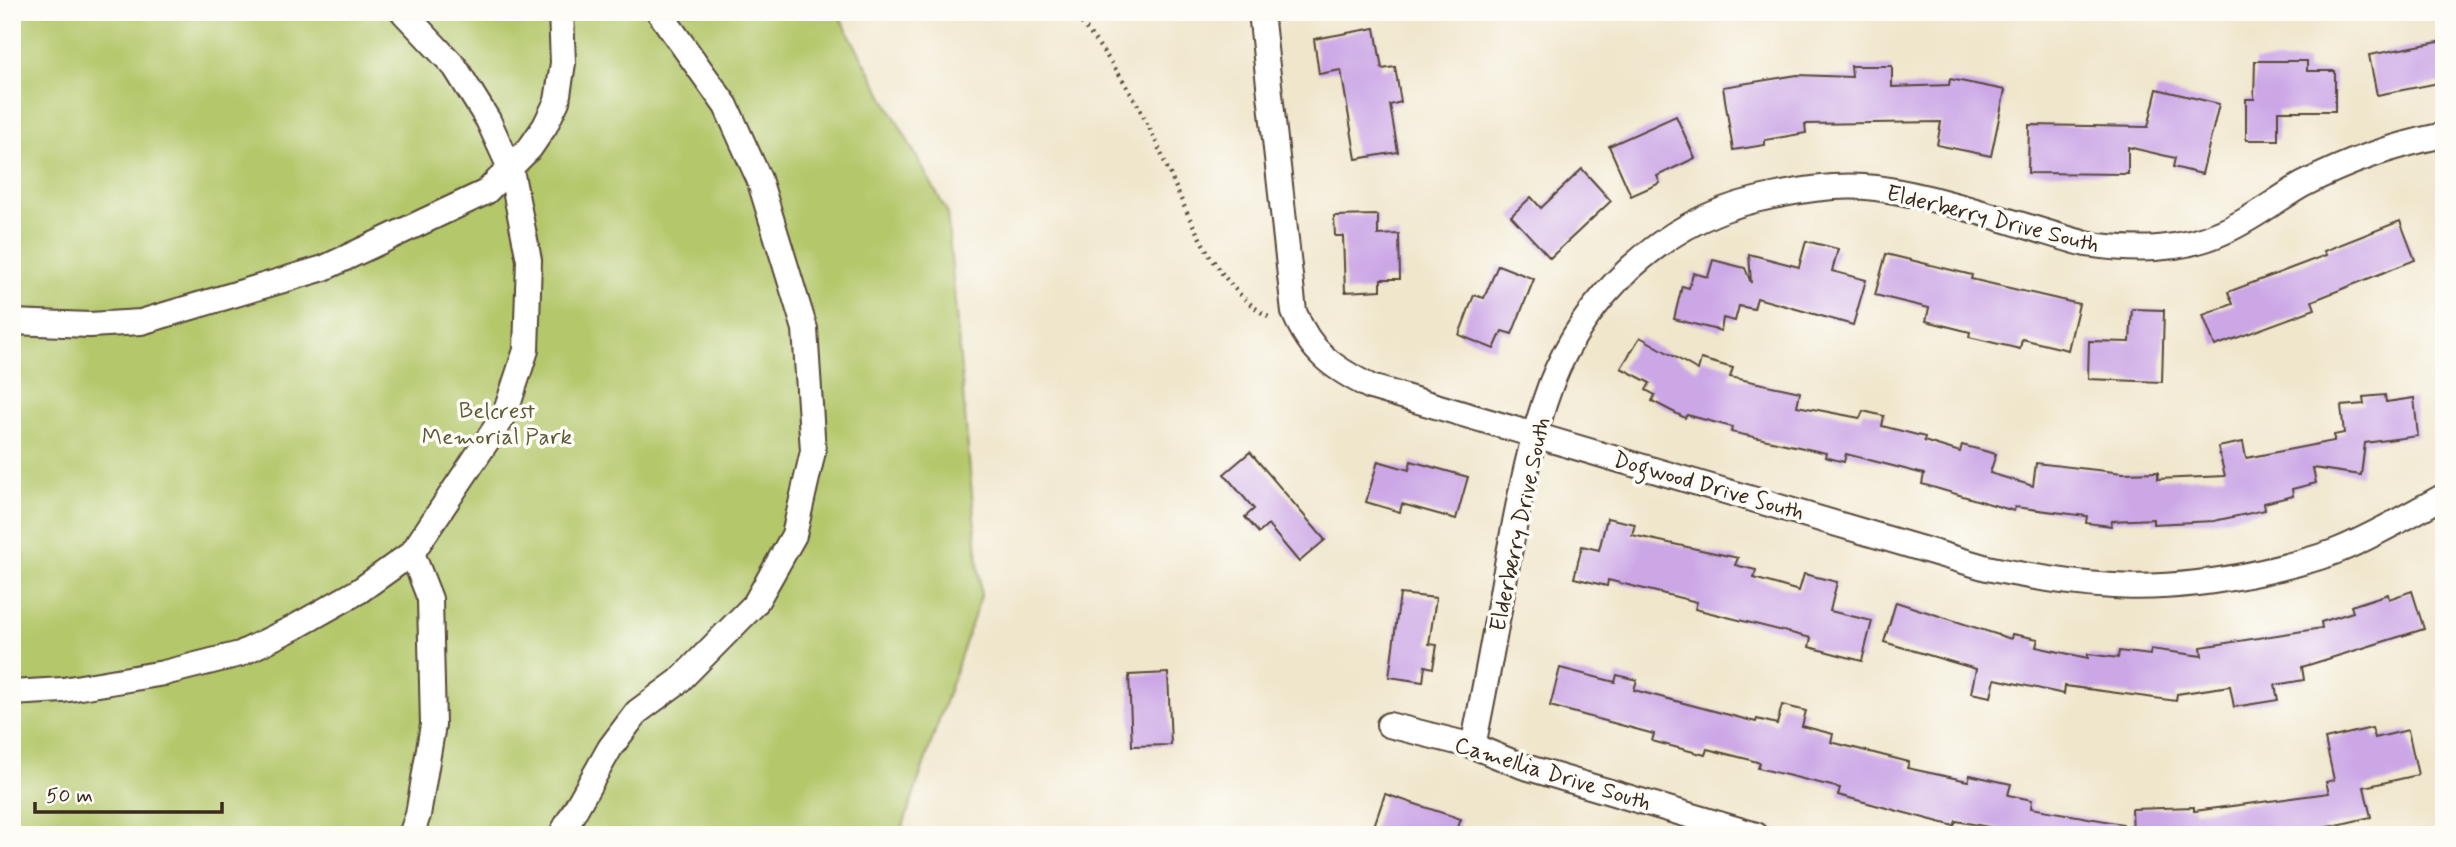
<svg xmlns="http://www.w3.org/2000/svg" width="2456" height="847" font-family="Mynerve,sans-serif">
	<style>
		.green { fill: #b4c76b; stroke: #787844; stroke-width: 2 }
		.building { fill: #cca7e6 }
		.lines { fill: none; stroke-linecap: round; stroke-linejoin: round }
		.minor-casing { stroke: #564638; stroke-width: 28 }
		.path { stroke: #564638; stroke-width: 4.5; stroke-dasharray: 2 5; stroke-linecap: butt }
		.minor { stroke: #fff; stroke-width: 24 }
		.labels { text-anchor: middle; stroke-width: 7; stroke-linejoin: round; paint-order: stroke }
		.street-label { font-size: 23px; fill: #3b2a1e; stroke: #fdfcf7 }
		.park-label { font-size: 23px; fill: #5f5935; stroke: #fdfcf7 }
	</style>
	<rect width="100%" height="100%" fill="#fdfcf7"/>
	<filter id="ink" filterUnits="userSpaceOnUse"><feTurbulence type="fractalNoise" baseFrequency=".0143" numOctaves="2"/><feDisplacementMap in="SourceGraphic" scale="14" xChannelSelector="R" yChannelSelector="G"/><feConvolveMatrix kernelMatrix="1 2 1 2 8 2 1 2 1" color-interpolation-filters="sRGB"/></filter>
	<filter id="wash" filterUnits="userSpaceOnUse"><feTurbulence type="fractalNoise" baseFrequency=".00686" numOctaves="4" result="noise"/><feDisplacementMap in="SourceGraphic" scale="28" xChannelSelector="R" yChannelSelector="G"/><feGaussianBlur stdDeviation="1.57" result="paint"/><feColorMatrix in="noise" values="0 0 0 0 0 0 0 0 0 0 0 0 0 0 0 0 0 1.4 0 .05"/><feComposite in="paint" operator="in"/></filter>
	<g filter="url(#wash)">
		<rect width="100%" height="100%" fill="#f0e6cc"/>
		<polygon class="green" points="12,12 837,12 947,212 981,596 900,835 12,835"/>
		<g id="blocks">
			<g class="building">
				<polygon points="1375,28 1382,69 1395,67 1401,102 1390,105 1398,152 1356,159 1341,70 1319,74 1314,39"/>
				<polygon points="2444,41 2444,82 2377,95 2369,55"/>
				<polygon points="2255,61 2307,61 2307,71 2335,71 2335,111 2278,111 2278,140 2246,140 2246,99 2254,99"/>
				<polygon points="1851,66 1892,66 1892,87 1949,85 1950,79 2005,90 1991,156 1937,145 1941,122 1805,124 1806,133 1765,140 1765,145 1733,150 1723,87 1797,75 1852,77"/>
				<polygon points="2157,89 2219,104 2202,174 2173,167 2175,158 2128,147 2128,174 2028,173 2029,125 2148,127"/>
				<polygon points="1676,116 1695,158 1657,176 1660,183 1631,196 1609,146"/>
				<polygon points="1582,169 1611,201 1550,258 1511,216 1531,197 1541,208"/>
				<polygon points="1378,215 1378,235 1399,234 1400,279 1381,279 1381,290 1345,292 1343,236 1335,236 1334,216"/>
				<polygon points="2400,221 2415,260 2312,301 2315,309 2215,346 2203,315 2233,304 2228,292 2326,255 2324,251"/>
				<polygon points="1806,241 1838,249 1832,271 1866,280 1853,325 1757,298 1754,309 1739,306 1735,321 1723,318 1721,331 1674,319 1682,286 1689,288 1693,273 1708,277 1713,260 1745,268 1751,283 1749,254 1799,267"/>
				<polygon points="1886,254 1972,275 1971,279 2079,304 2068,350 2022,339 2020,349 1969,337 1970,332 1926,321 1929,308 1875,295"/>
				<polygon points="1498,265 1534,279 1512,334 1502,331 1494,349 1459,335 1474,295 1484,298"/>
				<polygon points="2132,309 2164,310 2162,382 2088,379 2089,341 2130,342"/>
				<polygon points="1640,337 1698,370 1701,359 1733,368 1730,377 1800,392 1797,406 1860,418 1863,411 1884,416 1882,426 1925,437 1924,441 1960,452 1962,445 1996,454 1990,473 2033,486 2036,463 2123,473 2158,472 2158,479 2225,476 2218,447 2243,442 2246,458 2334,441 2334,435 2344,433 2341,406 2364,404 2363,397 2385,395 2386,402 2414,398 2418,436 2365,443 2361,475 2313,468 2316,483 2292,489 2293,496 2264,503 2265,510 2214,521 2153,524 2153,519 2112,521 2111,526 2086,523 2087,516 2015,507 2014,511 1922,484 1924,474 1846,454 1844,462 1825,457 1826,453 1731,432 1732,427 1687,415 1685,418 1652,401 1655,395 1646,390 1650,383 1621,368"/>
				<polygon points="1250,452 1325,540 1299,562 1268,525 1259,533 1245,517 1254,509 1224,474"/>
				<polygon points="1378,461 1409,470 1411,461 1468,477 1456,519 1402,504 1400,512 1366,502"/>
				<polygon points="1607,518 1635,524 1632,535 1738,558 1735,565 1756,570 1754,578 1799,591 1804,574 1837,582 1830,611 1872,621 1862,661 1809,647 1811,638 1695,609 1697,602 1608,580 1607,586 1574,578 1582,546 1599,550"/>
				<polygon points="2412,591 2424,629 2302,667 2304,680 2275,685 2278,700 2234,707 2230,686 2177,694 2176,701 2065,686 2064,694 1995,679 1991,697 1971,693 1976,669 1884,642 1896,602 2011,639 2012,634 2038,639 2036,647 2088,658 2088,654 2118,658 2119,651 2150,655 2151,649 2202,656 2201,647 2322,628 2321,622 2353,612 2351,606 2388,594 2389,599"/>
				<polygon points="1400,594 1436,598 1429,644 1437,645 1433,668 1425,666 1423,682 1389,677"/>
				<polygon points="1560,668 1615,682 1617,675 1637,680 1634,690 1756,722 1757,719 1777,724 1782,705 1806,711 1802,726 1833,734 1831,742 1909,762 1907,768 1968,781 1970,775 2011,784 2008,795 2032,800 2031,808 2123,824 2122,835 2031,835 1956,821 1954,826 1838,795 1840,788 1758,768 1760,763 1747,759 1707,749 1705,755 1652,741 1654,734 1550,706"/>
				<polygon points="1168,673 1171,745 1132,746 1129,675"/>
				<polygon points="2372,728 2375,738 2408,730 2418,775 2364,787 2371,817 2324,828 2325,835 2133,835 2132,809 2194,807 2194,811 2329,793 2326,782 2334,780 2325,739"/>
				<polygon points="1385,794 1461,819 1455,835 1371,835"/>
			</g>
		</g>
	</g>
	<g filter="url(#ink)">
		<use href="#blocks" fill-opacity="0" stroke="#564638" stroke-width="2"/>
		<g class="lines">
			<g class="minor-casing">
				<g id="minor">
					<path d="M1261,12L1294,312C1311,353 1333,368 1371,387L1987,568C2090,589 2158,595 2262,572C2288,566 2314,560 2339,550C2375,535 2409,515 2444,496"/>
					<polyline points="12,322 90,325 141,322 324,268 486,192 530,148 545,126 557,101 563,63 561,12"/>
					<polyline points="12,693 63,690 164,673 240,654 295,627 359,591 412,553 505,414 526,350 529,260 511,170 488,120 455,67 403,12"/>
					<polyline points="1389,725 1473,746 1522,766 1756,835"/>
					<path d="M1473,746C1486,684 1497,622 1508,559C1519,501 1530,440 1551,384C1585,296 1663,222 1755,200C1794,191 1836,183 1876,188C1946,198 2017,225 2086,244C2132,251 2179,252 2223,232C2251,220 2276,200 2302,185C2346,162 2395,145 2444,135"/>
					<polyline points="411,835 418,815 433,725 430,599 412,553"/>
					<polyline points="561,835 610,748 637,712 679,681 755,604 794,535 813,451 805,329 759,179 726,106 659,12"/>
				</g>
			</g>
			<path class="path" d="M1073,12C1101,47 1127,82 1147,123C1180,189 1203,278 1270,318"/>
			<use href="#minor" class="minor"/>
		</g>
	</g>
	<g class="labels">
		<g class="street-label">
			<text transform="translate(1993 218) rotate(14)" y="8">Elderberry Drive South</text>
			<text transform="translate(1709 485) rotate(16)" y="8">Dogwood Drive South</text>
			<text transform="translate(1519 524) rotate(-78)" y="8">Elderberry Drive South</text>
			<text transform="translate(1553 773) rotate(17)" y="8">Camellia Drive South</text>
		</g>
		<g class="park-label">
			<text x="497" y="418">Belcrest<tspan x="497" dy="26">Memorial Park</tspan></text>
		</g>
	</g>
	<rect width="2456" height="847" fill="none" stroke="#fdfcf7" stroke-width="42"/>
	<path d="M35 802v10h187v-10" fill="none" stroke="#3b2a1e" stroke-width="3.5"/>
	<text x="46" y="802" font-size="21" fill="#3b2a1e" stroke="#fdfcf7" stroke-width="5" paint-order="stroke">50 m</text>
</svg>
